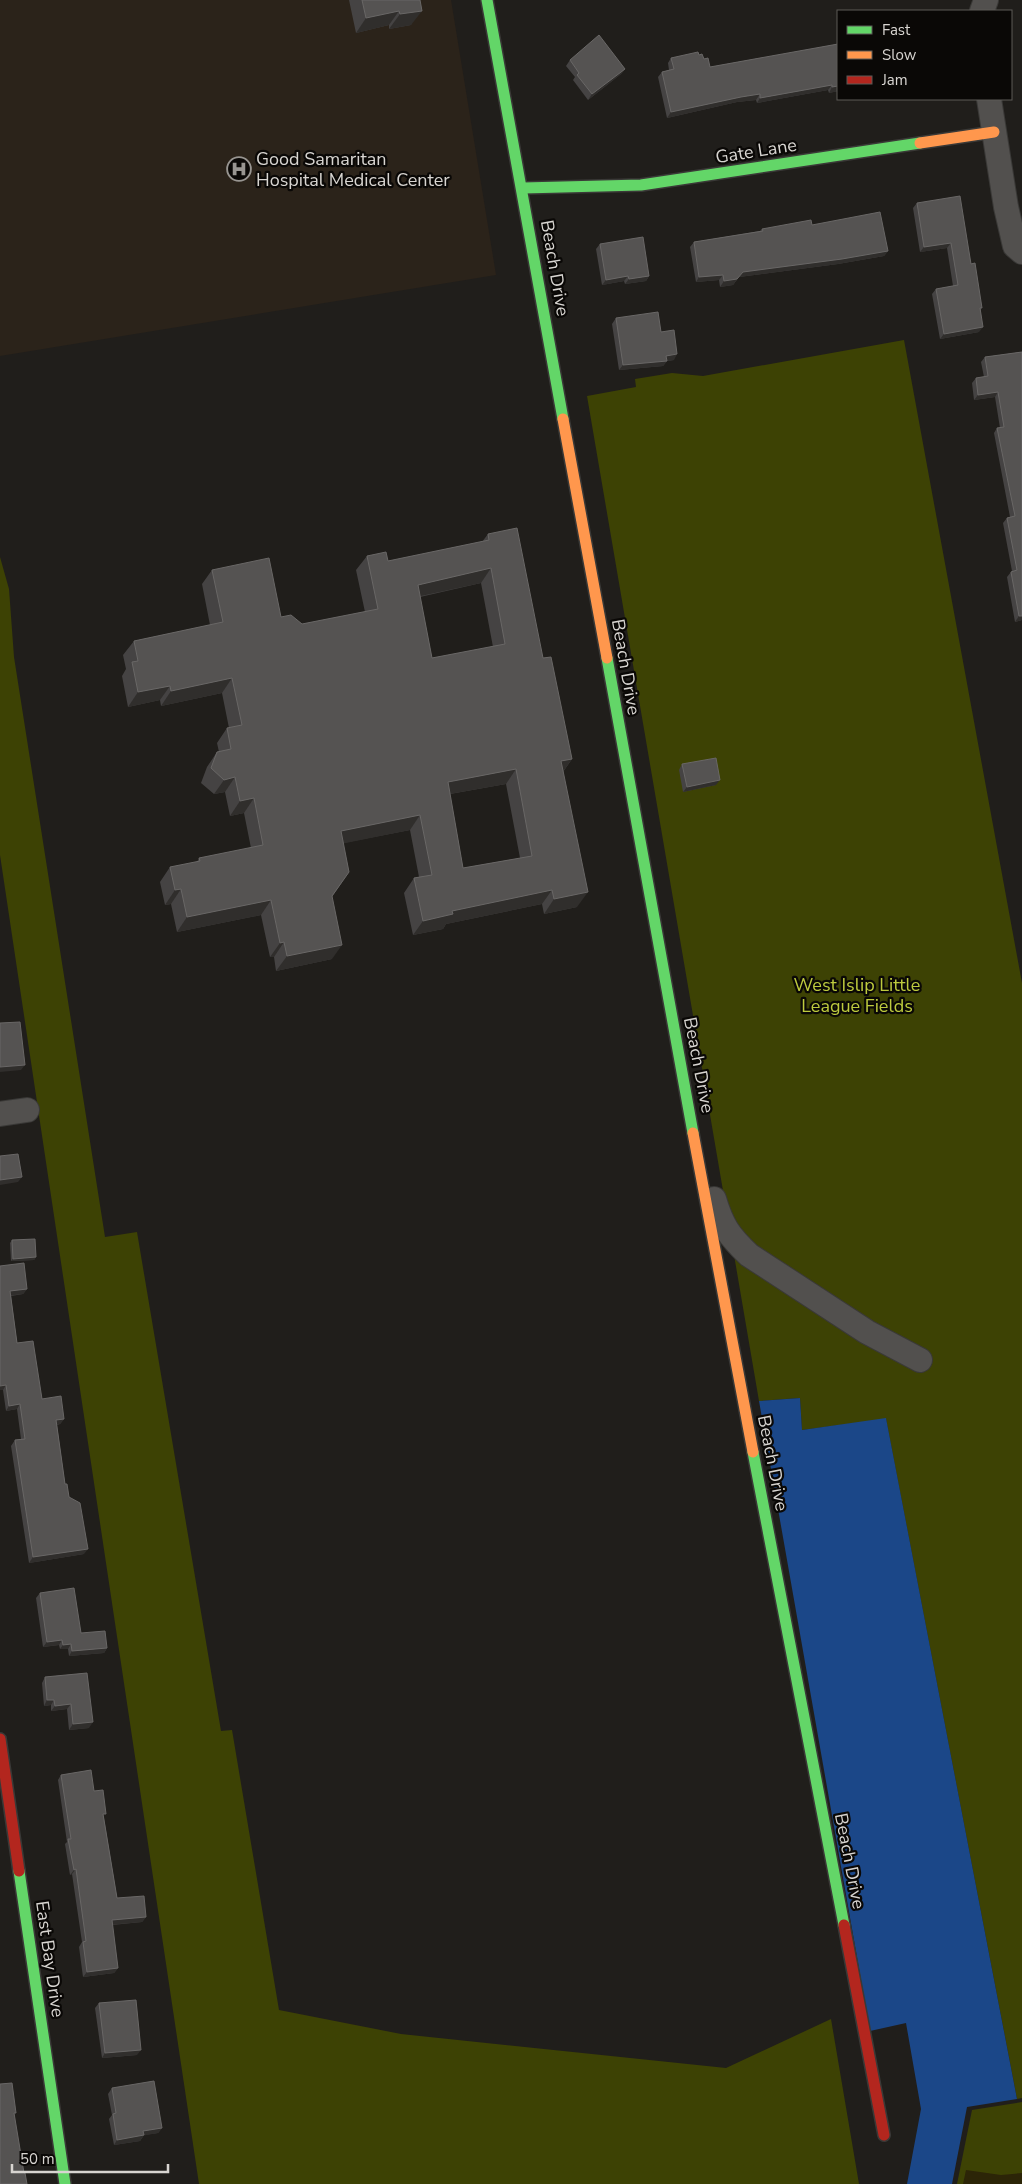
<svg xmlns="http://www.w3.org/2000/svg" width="1022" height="2184" font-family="'Nunito Sans',sans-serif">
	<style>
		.built { fill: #2b231a }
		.green { fill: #3d4204 }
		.sand { fill: #2c2507 }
		.water { fill: #1b4788 }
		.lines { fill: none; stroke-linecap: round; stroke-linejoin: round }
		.street-casing { stroke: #3a3937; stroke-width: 26 }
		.fast-casing { stroke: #3a3937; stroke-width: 14 }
		.slow-casing { stroke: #3a3937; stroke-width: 14 }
		.jam-casing { stroke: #3a3937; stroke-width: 14 }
		.street { stroke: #52504e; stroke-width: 24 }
		.fast { stroke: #63d668; stroke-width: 11 }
		.slow { stroke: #ff974d; stroke-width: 11 }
		.jam { stroke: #b3261e; stroke-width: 11 }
		.wall { fill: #454343; fill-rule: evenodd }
		.shaded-wall { fill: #302e2c }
		.building { fill: #555352; stroke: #696766; fill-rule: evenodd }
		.labels { text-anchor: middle; stroke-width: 4.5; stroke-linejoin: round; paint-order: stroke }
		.street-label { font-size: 18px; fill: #d8d5d1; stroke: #0a0806 }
		.poi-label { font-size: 18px; fill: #d8d5d1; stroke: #0a0806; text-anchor: start }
		.park-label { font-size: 18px; fill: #becb3e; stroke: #0a0806 }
	</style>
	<rect width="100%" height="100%" fill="#201e1b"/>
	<polygon class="built" points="0,0 451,0 496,275 0,356"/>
	<g class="green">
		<polygon points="904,340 1022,983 1022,2098 1017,2099 886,1419 802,1430 800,1398 759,1401 587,396 636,387 635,379 672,373 703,376"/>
		<polygon points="0,557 9,589 14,657 105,1237 137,1232 221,1731 232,1730 279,2010 401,2034 726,2068 831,2019 859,2184 199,2184 0,855"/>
		<polygon points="1022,2102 1022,2184 957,2184 972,2110"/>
	</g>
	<polygon class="sand" points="966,2170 1001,2175 1022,2173 1022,2184 963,2184"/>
	<polygon class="water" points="800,1398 802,1430 886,1418 1017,2099 967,2107 952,2184 907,2184 921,2109 906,2023 870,2031 759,1401"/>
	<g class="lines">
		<g class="street-casing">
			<g id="street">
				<polyline points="982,11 986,0"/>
				<polyline points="989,99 1006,207 1015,246 1022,252"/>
				<polyline points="0,1114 27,1110"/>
				<path d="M714,1199C722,1226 729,1236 749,1255L867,1332L920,1360"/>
			</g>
		</g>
		<g class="fast-casing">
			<g id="fast">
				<polyline points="487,0 563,419"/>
				<polyline points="523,188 641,185 920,143"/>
				<polyline points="607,658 693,1133"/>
				<polyline points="753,1452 844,1925"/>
				<polyline points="19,1871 65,2184"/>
			</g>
		</g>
		<g class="slow-casing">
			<g id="slow">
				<polyline points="920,143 994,132"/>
				<polyline points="563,419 607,658"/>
				<polyline points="693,1133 753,1452"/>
			</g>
		</g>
		<g class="jam-casing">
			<g id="jam">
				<polyline points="0,1739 19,1871"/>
				<polyline points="844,1925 884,2135"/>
			</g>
		</g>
		<use href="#street" class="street"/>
		<use href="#fast" class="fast"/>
		<use href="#slow" class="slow"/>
		<use href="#jam" class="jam"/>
	</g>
	<g class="wall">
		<polygon points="349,0 420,0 411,25 389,29 389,25 356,33"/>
		<polygon points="838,44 838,91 829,93 828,90 757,103 756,100 737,102 667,118 658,77 662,72 669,70 668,63 671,58 699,55 704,59 710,67"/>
		<polygon points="570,60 625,69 621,74 588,100 573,80 575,77 566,66"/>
		<polygon points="917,203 971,264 981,311 979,332 940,339 932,294 936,289 953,286 947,248 920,252 913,208"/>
		<polygon points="812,225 888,251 884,256 838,264 739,277 733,285 720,287 719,280 696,282 690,247 694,242 760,231 762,229"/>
		<polygon points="600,244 649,276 646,281 625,284 624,281 602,285 596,249"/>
		<polygon points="616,318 661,332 674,360 667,361 663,366 619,370 612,324"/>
		<polygon points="1022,352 1022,620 1015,622 1007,577 1011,572 1012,571 1003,523 1007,518 1010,517 994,433 997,428 1000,428 995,397 974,400 972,383 976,378 984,377 981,362 985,357"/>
		<path d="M488,534L543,658L572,759L563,772L577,907L544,914L542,904L446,924L443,929L413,935L404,893L414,878L419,877L410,830L343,843L349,872L332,897V959L276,971L274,957H270L261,915L177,932L171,904L165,905L160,882L170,867L197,862L199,858L251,848L244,813L230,816L225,792L214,794L201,783L207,767L217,752H219L217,743L227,728H229L222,693L161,706L160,700L128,707L122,676L126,669L123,655L134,641L210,625L202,584L212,570L281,617L302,624L365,612L356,570L367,556L388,561L482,542ZM481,583L493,647L432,658L420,597ZM506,784L520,858L463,868L450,794Z"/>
		<polygon points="682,764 716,785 683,792 679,770"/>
		<polygon points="12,1240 36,1257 34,1260 11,1261 10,1243"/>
		<polygon points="0,1266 27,1289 23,1294 11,1296 17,1343 42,1399 64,1419 60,1424 57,1425 65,1484 84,1554 29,1563 11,1446 15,1440 21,1439 17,1409 6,1411 3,1390"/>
		<polygon points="40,1593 81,1633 107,1648 104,1653 69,1656 68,1649 60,1649 59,1645 43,1647 36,1598"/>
		<polygon points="87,1673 89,1728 69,1730 67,1709 51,1711 51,1705 44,1706 42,1683 45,1677"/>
		<polygon points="61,1775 94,1791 104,1818 117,1898 146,1917 142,1922 112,1925 118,1968 114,1973 83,1977 79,1947 82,1942 72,1874 70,1875 65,1844 67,1842 58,1780"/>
		<polygon points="99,2003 137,2055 102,2058 95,2008"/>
		<polygon points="112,2088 162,2128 158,2133 144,2135 140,2141 114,2145 109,2119 112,2115 108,2094"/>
	</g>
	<g class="shaded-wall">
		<polygon points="399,11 389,25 356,33 366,18"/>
		<polygon points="422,11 411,25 389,29 400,14"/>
		<polygon points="625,69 621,74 588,100 592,94"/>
		<polygon points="832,85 828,90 757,103 760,98"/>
		<polygon points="838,86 838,91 829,93 832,87"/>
		<polygon points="760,94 756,100 737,102 667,118 671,112 741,97"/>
		<polygon points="951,243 947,248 920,252 924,247"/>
		<polygon points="888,251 884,256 838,264 739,277 733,285 720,287 724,281 743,272"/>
		<polygon points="723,275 719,280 696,282 699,277"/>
		<polygon points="628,276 624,281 602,285 606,280"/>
		<polygon points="649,276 646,281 625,284 629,279"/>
		<polygon points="983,327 979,332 940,339 944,334"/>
		<polygon points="677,354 674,360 667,361 663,366 619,370 623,365"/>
		<polygon points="998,392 995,397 974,400 978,395"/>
		<polygon points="491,568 481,583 407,599 418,585"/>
		<polygon points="1019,616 1022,616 1022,620 1015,622"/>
		<polygon points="232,678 222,693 161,706 171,691"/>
		<polygon points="170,686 160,700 128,707 138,692"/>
		<polygon points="572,759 562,773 561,761"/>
		<polygon points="516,769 506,784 438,796 448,782"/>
		<polygon points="235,777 225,792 214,794 224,780"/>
		<polygon points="720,780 716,785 683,792 687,787"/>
		<polygon points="254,798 244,813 230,816 240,801"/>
		<polygon points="420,815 410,830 331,846 341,831"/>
		<polygon points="181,889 171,904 165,905 175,890"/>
		<polygon points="552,890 542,904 446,924 443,929 413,935 423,921 452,911"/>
		<polygon points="588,892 577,907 544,914 554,899"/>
		<polygon points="271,900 261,915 177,932 187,917"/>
		<polygon points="284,942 274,957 270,957 280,943"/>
		<polygon points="342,945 332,959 276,971 287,956"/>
		<polygon points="25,1065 21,1070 0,1072 0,1067"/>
		<polygon points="22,1177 18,1182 0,1185 0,1180"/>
		<polygon points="36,1257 34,1260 11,1261 13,1259"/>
		<polygon points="27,1289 23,1294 6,1296 10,1291"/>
		<polygon points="6,1385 3,1390 0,1390 0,1386"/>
		<polygon points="20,1404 17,1409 6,1411 9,1406"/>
		<polygon points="64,1419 60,1424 52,1426 56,1420"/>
		<polygon points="88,1549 84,1554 29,1563 33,1557"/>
		<polygon points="62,1640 59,1645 43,1647 47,1642"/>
		<polygon points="71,1644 68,1649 60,1649 63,1645"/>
		<polygon points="107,1648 104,1653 69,1656 72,1651"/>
		<polygon points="47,1700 54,1700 51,1705 44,1706"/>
		<polygon points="71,1704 67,1709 51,1711 55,1706"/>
		<polygon points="93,1722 89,1728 69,1730 73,1724"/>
		<polygon points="76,1869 72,1874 70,1875 74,1870"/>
		<polygon points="146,1917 142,1922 108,1925 112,1920"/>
		<polygon points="118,1968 114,1973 83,1977 87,1972"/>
		<polygon points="141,2050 137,2055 102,2058 105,2053"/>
		<polygon points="162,2128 158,2133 141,2136 144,2135 140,2141 114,2145 117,2140 143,2131"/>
	</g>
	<g class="building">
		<polygon points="362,0 420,0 422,11 400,14 399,11 366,18"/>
		<polygon points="599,35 625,69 592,94 577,75 579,73 570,60"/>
		<polygon points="838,44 838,86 832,87 832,85 760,98 760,94 741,97 671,112 662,72 674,69 671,58 698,52 699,55 702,54 704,59 708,58 710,67"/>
		<polygon points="960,196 971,264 975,263 982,308 980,308 983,327 944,334 936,289 958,285 951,243 924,247 917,203"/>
		<polygon points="880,212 888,251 842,259 743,272 737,279 724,281 723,275 699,277 694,242 763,231 762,229 811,220 812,225"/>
		<polygon points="643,237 649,276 629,279 628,276 606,280 600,244"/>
		<polygon points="658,312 661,332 674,330 677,354 666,356 667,361 623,365 616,318"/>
		<polygon points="1022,352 1022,616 1019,616 1011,572 1017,570 1007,518 1015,516 997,428 1004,427 998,392 978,395 976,378 988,376 985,357"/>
		<path d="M517,528L543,658L551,657L572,759L561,761L588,892L554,899L552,890L452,911L453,914L423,921L414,878L432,875L420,815L341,831L349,872L332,896L342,945L287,956L284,942L280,943L271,900L187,917L181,889L175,890L170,867L200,861L199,858L263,845L254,798L240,801L235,777L224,780L211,768L217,752L231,749L227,728L242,725L232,678L171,691L170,686L138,692L132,662L138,661L134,641L223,622L212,570L269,558L281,617L291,615L302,624L378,609L367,556L386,552L388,561L489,540L488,534ZM491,568L505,644L432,658L418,585ZM516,769L532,856L463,868L448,782Z"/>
		<polygon points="716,758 720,780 687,787 682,764"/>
		<polygon points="20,1022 25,1065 0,1067 0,1023"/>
		<polygon points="18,1154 22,1177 0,1180 0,1156"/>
		<polygon points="35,1239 36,1257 13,1259 12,1240"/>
		<polygon points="24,1263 27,1289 10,1291 17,1343 33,1341 42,1399 61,1396 64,1419 56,1420 65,1484 67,1484 69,1497 80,1503 88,1549 33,1557 15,1440 25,1439 20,1404 9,1406 6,1385 0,1386 0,1266"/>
		<polygon points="74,1588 81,1633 105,1631 107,1648 72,1651 71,1644 63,1645 62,1640 47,1642 40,1593"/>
		<polygon points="87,1673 93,1722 73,1724 71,1704 55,1706 54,1700 47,1700 45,1677"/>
		<polygon points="91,1770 94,1791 103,1790 106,1814 103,1814 117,1898 144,1896 146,1917 112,1920 118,1968 87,1972 83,1942 86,1941 76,1869 74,1870 68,1839 71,1839 61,1775"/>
		<polygon points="136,2000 141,2050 105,2053 99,2003"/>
		<polygon points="154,2081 162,2128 143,2131 144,2135 117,2140 113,2114 116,2113 112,2088"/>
		<polygon points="12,2083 16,2113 14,2113 24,2173 25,2173 27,2184 0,2184 0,2084"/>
	</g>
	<defs>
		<g id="hospital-ring" transform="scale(1.25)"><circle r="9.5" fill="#0a0806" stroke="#989591" stroke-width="1.5"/><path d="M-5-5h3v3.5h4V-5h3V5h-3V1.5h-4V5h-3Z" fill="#989591"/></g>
	</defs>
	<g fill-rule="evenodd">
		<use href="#hospital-ring" x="239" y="169"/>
	</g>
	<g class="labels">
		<g class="street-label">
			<text transform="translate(756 151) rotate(-9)" y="6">Gate Lane</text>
			<text transform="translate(555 268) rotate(80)" y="6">Beach Drive</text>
			<text transform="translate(626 667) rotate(80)" y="6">Beach Drive</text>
			<text transform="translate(699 1065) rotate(79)" y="6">Beach Drive</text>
			<text transform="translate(773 1463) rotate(79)" y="6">Beach Drive</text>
			<text transform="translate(850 1861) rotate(79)" y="6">Beach Drive</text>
			<text transform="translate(50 1959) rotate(82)" y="6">East Bay Drive</text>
		</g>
		<g class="poi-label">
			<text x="256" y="165">Good Samaritan<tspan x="256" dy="21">Hospital Medical Center</tspan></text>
		</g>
		<g class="park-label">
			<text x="857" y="991">West Islip Little<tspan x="857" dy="21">League Fields</tspan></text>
		</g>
	</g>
	<rect x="837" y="10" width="175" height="90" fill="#0a0806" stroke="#5c5a57"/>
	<rect x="847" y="26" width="25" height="8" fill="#63d668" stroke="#5c5a57"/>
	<text x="882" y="35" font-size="15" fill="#d8d5d1">Fast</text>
	<rect x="847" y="51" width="25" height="8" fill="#ff974d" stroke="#5c5a57"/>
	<text x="882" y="60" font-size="15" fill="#d8d5d1">Slow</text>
	<rect x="847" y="76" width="25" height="8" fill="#b3261e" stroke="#5c5a57"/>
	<text x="882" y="85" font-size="15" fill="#d8d5d1">Jam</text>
	<path d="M12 2164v8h156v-8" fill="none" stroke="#d8d5d1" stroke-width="2.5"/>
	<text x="20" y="2164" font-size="15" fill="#d8d5d1" stroke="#0a0806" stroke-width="4" paint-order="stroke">50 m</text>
</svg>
